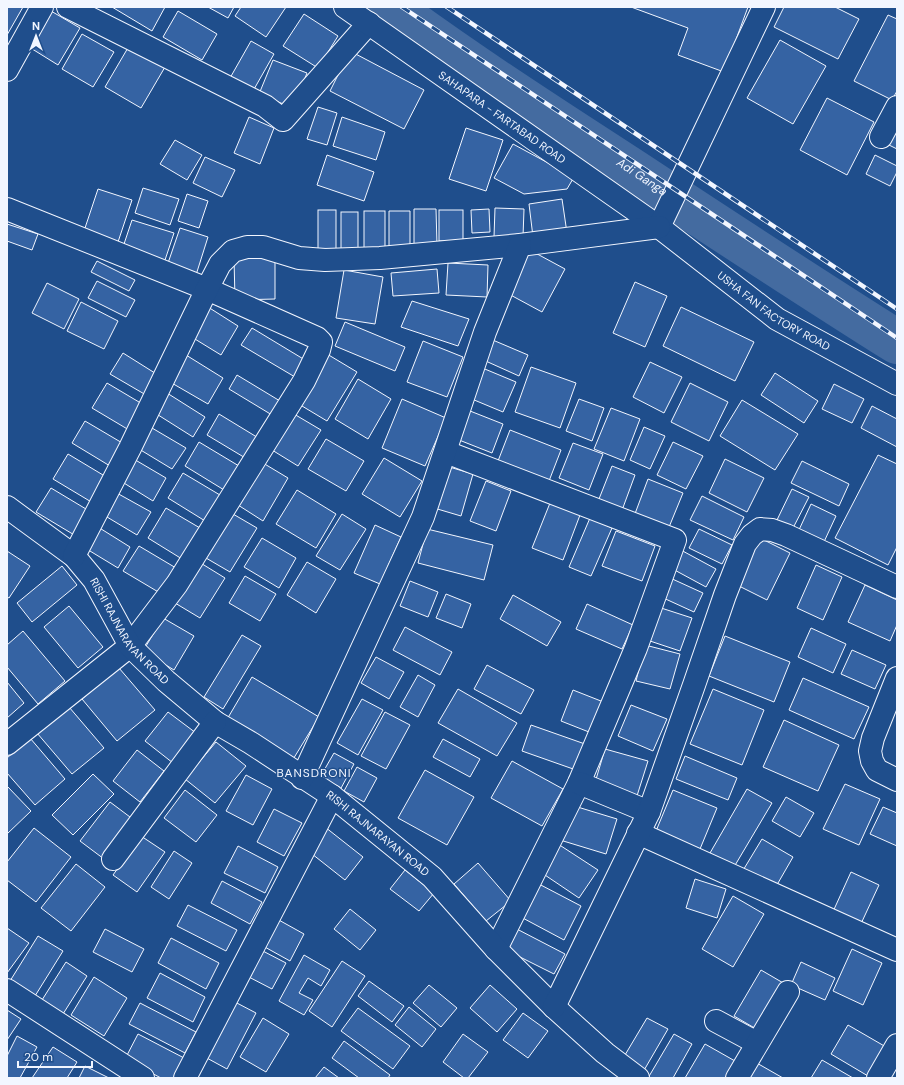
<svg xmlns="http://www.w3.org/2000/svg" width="904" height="1085" font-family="'DM Sans',sans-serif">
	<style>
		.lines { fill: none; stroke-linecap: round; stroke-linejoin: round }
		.river { stroke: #446ba0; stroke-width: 44 }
		.building { fill: #3563a3; stroke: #f2f6ff }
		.street-casing { stroke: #f2f6ff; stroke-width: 24 }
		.street { stroke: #1f4e8c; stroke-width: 22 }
		.rail-casing { stroke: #f2f6ff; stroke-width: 4.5 }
		.rail { stroke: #1f4e8c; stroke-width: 3; stroke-dasharray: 9; stroke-linecap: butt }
		.labels { text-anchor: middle; stroke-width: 3; stroke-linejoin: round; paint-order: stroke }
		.street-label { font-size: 11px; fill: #f2f6ff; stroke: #1f4e8c }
		.water-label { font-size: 12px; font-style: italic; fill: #f2f6ff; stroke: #1f4e8c }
		.neighbourhood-label { font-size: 12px; letter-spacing: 1px; fill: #f2f6ff; stroke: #1f4e8c }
	</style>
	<rect width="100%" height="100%" fill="#1f4e8c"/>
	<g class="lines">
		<path class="river" id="s1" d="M390,7C469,65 551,118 633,171C721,229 808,286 897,342"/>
	</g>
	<g class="building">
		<polygon points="7,7 23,7 7,35"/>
		<polygon points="112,7 165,7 152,31"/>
		<polygon points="208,7 234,7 228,18"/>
		<polygon points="241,7 286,7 266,37 235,16"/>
		<polygon points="631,7 748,7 724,72 678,55 688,28"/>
		<polygon points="784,7 835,7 859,19 838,59 774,27"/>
		<polygon points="51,11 80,28 58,65 29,47"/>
		<polygon points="178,11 217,34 202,60 163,37"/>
		<polygon points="304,14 338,36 318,68 283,46"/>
		<polygon points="888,15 897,19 897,91 892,100 854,81"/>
		<polygon points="82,34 114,52 93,87 62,69"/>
		<polygon points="780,40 826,66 793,124 747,98"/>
		<polygon points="251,41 274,54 253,91 230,78"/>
		<polygon points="129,46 165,67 141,108 105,87"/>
		<polygon points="350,51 424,90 404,129 330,91"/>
		<polygon points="273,60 307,73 293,108 259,94"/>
		<polygon points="827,98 874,122 847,175 800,150"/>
		<polygon points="318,107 337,113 327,145 307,139"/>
		<polygon points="249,117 274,128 260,164 234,153"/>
		<polygon points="342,117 385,132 376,160 333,146"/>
		<polygon points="897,124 897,149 887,144"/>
		<polygon points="466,128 503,140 486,191 449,179"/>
		<polygon points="175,140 202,155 187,180 160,164"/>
		<polygon points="513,144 574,177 567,189 524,194 494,178"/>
		<polygon points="327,155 374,172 364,201 317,185"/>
		<polygon points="875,155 897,166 897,172 890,186 866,174"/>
		<polygon points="205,157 235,170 222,197 193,183"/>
		<polygon points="143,188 179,199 170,225 135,213"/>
		<polygon points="98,189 132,200 117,245 83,234"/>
		<polygon points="187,194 208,201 199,228 178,221"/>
		<polygon points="562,199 567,233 533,237 529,204"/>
		<polygon points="495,208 524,209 523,237 494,237"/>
		<polygon points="414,209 436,209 437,245 414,245"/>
		<polygon points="489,209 490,232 472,233 471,210"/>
		<rect x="318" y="210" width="18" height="44"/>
		<rect x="439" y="210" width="24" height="31"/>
		<rect x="364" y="211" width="21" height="40"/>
		<polygon points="389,211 410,211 410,248 389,249"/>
		<rect x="341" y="212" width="17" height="40"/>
		<polygon points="132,220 174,233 163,266 121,253"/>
		<polygon points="7,224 38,234 32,250 7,241"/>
		<polygon points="180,228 208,237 196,275 167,266"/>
		<polygon points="528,249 565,269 542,312 505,292"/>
		<polygon points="234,258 275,258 275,299 235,300"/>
		<polygon points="97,261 135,280 129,291 91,272"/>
		<polygon points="448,263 488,265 487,297 446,295"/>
		<polygon points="437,269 439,293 393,296 391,273"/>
		<polygon points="344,270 383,277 375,324 336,318"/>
		<polygon points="97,281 135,300 126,317 88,298"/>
		<polygon points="635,282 667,296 645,347 613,333"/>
		<polygon points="47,283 79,299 64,329 32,313"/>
		<polygon points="412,301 469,319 458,346 401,327"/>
		<polygon points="81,302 118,321 104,349 67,331"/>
		<polygon points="208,307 238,326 221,355 190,336"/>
		<polygon points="681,307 754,342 735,381 663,346"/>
		<polygon points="345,322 405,347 395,371 335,346"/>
		<polygon points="252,328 305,360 295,377 241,345"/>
		<polygon points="488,338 528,355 519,376 479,358"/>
		<polygon points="423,341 463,357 447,397 407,382"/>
		<polygon points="123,353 158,375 146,395 110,374"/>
		<polygon points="327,354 357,372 327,421 297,403"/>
		<polygon points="186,355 223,378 208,404 170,382"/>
		<polygon points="650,362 682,377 664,413 633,397"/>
		<polygon points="480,367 516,382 503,412 467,397"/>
		<polygon points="531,367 576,383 560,428 515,412"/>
		<polygon points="775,373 818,401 804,423 761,395"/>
		<polygon points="237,375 280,401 272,415 229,389"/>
		<polygon points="358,379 391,399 368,439 335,419"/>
		<polygon points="107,383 144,405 129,430 92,408"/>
		<polygon points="690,383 728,402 709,441 671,422"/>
		<polygon points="834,384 864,399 852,423 822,409"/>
		<polygon points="167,393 205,417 193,437 155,413"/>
		<polygon points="402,399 446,418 425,466 382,448"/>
		<polygon points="579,399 604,408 592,441 566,431"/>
		<polygon points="742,400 798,434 775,470 720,436"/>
		<polygon points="872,406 897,419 897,447 861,428"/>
		<polygon points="611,408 640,419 624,461 594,449"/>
		<polygon points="465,409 503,424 492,453 454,438"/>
		<polygon points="219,414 260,439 247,459 207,435"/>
		<polygon points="294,414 321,430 298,466 272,450"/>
		<polygon points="85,421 124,444 110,466 72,443"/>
		<polygon points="644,427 665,436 650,469 630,460"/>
		<polygon points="152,428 186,448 172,469 139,449"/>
		<polygon points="510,430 561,450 549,481 498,461"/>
		<polygon points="326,439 364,461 346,491 308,469"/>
		<polygon points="199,442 244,469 229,493 185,466"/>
		<polygon points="673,442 703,456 686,489 657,475"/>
		<polygon points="573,443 603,454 589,490 559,478"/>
		<polygon points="68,454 108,478 93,503 53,479"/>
		<polygon points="878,455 897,464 897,547 888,565 835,538"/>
		<polygon points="132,458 166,478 153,501 119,480"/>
		<polygon points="384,458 422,481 400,517 362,494"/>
		<polygon points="725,459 764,478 747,512 709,493"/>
		<polygon points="802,461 849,484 839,506 791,483"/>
		<polygon points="263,463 288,478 263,521 238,505"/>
		<polygon points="446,466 473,474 461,516 434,508"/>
		<polygon points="612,466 635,475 621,513 597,504"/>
		<polygon points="183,473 225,498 210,524 168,498"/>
		<polygon points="648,479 683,493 667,532 633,519"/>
		<polygon points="486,481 511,491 496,531 470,521"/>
		<polygon points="51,488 91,512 76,536 36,512"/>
		<polygon points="792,489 809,497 792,530 776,522"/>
		<polygon points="297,490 336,514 316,548 276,524"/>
		<polygon points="115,492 151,512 137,535 102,514"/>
		<polygon points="702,496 744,517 733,540 690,520"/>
		<polygon points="550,503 580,515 563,560 532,548"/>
		<polygon points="811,504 836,516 823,544 798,532"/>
		<polygon points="166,508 200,528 182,559 148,538"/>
		<polygon points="233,514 257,528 230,572 206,558"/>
		<polygon points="342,514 366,529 340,570 316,556"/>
		<polygon points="590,518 612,528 591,576 569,567"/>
		<polygon points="375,525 401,537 380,584 354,573"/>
		<polygon points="98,527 130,547 118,568 85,548"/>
		<polygon points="427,529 493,545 484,580 418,563"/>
		<polygon points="699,529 732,545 722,564 689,548"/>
		<polygon points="616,531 655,546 642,581 602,566"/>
		<polygon points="262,538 296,558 279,588 244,567"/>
		<polygon points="760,538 790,553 767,600 737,585"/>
		<polygon points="139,546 176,568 160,593 123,571"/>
		<polygon points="679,549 716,569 706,587 669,567"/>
		<polygon points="7,551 30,566 9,598 7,597"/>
		<polygon points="199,562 225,578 200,618 175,603"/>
		<polygon points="307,562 336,579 316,613 287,595"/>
		<polygon points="816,565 842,577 823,620 797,608"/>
		<polygon points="62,566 77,585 32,622 17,603"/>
		<polygon points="245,576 276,594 260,621 229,603"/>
		<polygon points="668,577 703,593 694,612 659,596"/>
		<polygon points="410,581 438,592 428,617 400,606"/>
		<polygon points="865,585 897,600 897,625 890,641 848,622"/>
		<polygon points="446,594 471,604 462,628 436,618"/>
		<polygon points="513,595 561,622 547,646 500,619"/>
		<polygon points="587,604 633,625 622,649 576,629"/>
		<polygon points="69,606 103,647 78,668 44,627"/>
		<polygon points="655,606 692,618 680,651 644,639"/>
		<polygon points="163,618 194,636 174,670 143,651"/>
		<polygon points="405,627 452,652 440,675 393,650"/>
		<polygon points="811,628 846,644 833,673 798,657"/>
		<polygon points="23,631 65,681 38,704 7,667 7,645"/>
		<polygon points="242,635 261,646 223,709 204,697"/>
		<polygon points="725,636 790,662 774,702 709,676"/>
		<polygon points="645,645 680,654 670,689 636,681"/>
		<polygon points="852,650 886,665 875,689 841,674"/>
		<polygon points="376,657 404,672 389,699 361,683"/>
		<polygon points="487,665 534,690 521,714 474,689"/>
		<polygon points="119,668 155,710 117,741 82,699"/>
		<polygon points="418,675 435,685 418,717 400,707"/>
		<polygon points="252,677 319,717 292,761 226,721"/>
		<polygon points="803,678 869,707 854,739 789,710"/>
		<polygon points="7,682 24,703 7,718"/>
		<polygon points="458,689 517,723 497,756 438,723"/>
		<polygon points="713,689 764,710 742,765 690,744"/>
		<polygon points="573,690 606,703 594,734 561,721"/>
		<polygon points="362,699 383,710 358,755 337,743"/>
		<polygon points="631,705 667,719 653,751 618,736"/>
		<polygon points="69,707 104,748 72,774 37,733"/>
		<polygon points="168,712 196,733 173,763 145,741"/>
		<polygon points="385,712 410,725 386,769 361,756"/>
		<polygon points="784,720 839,745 818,791 763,767"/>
		<polygon points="531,725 585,744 576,770 522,751"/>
		<polygon points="30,738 65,779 35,805 7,773 7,758"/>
		<polygon points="443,739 480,759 470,777 433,757"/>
		<polygon points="216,742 246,766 215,803 185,779"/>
		<polygon points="605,749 648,761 636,799 594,786"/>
		<polygon points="137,750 164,771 140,802 113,781"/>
		<polygon points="334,753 354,764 340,790 319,779"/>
		<polygon points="685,756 737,778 728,800 676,779"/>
		<polygon points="512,761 563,789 542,826 491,798"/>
		<polygon points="357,767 377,778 364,802 344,791"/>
		<polygon points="425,770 474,797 447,845 398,818"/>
		<polygon points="93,774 114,794 73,835 52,815"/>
		<polygon points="246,775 272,789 253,825 226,811"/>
		<polygon points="845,784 880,799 859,845 823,829"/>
		<polygon points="7,786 31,811 7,834"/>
		<polygon points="747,789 772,803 734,867 710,853"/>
		<polygon points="185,790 217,815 196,842 164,818"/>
		<polygon points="673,790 717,808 700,849 656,831"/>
		<polygon points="786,797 814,813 800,837 772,821"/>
		<polygon points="110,802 134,820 104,859 80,841"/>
		<polygon points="571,805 617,819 606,854 560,840"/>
		<polygon points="883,807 897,813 897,846 870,834"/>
		<polygon points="274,809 302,823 284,856 257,842"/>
		<polygon points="325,827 363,857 345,880 307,850"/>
		<polygon points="34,828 71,857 36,902 7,880 7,862"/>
		<polygon points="141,836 165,852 137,892 113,875"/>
		<polygon points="762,839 793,857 774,890 742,872"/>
		<polygon points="558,844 598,870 579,898 539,871"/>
		<polygon points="238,846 278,867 265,893 224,873"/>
		<polygon points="174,851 192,863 169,899 151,887"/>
		<polygon points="478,863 511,901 486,921 454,884"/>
		<polygon points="76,864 105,887 71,931 41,908"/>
		<polygon points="405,870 434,893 419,911 390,889"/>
		<polygon points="851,872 879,885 859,928 831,916"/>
		<polygon points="695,879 726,889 717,918 686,908"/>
		<polygon points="222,881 262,902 250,924 211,903"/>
		<polygon points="537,883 581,906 564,940 519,916"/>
		<polygon points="733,896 764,914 733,967 702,949"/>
		<polygon points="188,905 237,930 226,951 177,926"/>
		<polygon points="350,909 376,930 360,950 334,929"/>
		<polygon points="277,919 304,934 290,961 263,946"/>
		<polygon points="513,927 565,954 554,974 502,948"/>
		<polygon points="7,928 29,943 7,973"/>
		<polygon points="105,929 144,949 132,972 93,952"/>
		<polygon points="38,936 63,951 35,996 10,981"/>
		<polygon points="171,938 219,963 206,989 158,963"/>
		<polygon points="259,949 286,963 272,989 245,975"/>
		<polygon points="852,949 882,963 863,1005 833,991"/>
		<polygon points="304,955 330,970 321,986 308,978 299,993 313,1000 304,1015 279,1001"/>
		<polygon points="342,961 365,976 332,1027 309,1011"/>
		<polygon points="66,962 87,976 63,1014 42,1000"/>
		<polygon points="801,962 835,978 825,1000 791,985"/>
		<polygon points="761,970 785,984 758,1030 734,1016"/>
		<polygon points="160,973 205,997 193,1022 147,998"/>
		<polygon points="94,977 127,998 104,1036 71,1015"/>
		<polygon points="369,981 404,1006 392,1022 358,996"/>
		<polygon points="429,985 457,1008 441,1027 413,1003"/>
		<polygon points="490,985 517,1009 497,1032 470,1008"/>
		<polygon points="235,1002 256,1013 227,1069 205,1057"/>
		<polygon points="140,1003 196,1032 185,1053 129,1024"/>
		<polygon points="409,1007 436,1029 422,1047 395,1025"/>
		<polygon points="358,1008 410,1046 393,1069 341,1031"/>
		<polygon points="7,1010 21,1019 7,1040"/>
		<polygon points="523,1013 548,1031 528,1058 503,1040"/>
		<polygon points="263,1018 289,1034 266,1072 240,1057"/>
		<polygon points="647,1018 668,1029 643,1072 622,1060"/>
		<polygon points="848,1025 886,1047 868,1076 831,1054"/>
		<polygon points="138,1034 186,1059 176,1078 161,1078 125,1059"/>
		<polygon points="463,1034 488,1052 468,1078 464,1078 443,1062"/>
		<polygon points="674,1034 692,1044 673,1078 648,1078"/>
		<polygon points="17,1036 37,1047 20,1078 7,1078 7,1056"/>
		<polygon points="344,1041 390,1075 388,1078 359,1078 332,1058"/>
		<polygon points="705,1044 735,1061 725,1078 685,1078"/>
		<polygon points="53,1047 77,1062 67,1078 32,1078"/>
		<polygon points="822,1060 853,1078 811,1078"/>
		<polygon points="755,1062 783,1078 745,1078"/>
		<polygon points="85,1066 109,1078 79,1078"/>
		<polygon points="324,1067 339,1078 315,1078"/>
	</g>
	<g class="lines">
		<g class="street-casing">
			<g id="street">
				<polyline points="68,7 265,106 283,120 369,23"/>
				<path id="s2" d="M345,7L659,227L777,319L897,384"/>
				<polyline points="7,70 42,7"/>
				<polyline points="881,137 897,107"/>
				<polyline points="7,209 207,289 317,338 321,342 319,350 304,381 177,584 130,646 7,744"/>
				<polyline points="659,227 764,7"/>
				<polyline points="446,452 675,540 636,648 579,783 496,949"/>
				<path id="s3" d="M7,507L74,556L94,580L130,646L166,681L215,722L251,743L332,796L432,877L496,949L554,1007L605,1053L638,1078"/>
				<polyline points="74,556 130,448 207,289 220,264 233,251 247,247 263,247 299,258 325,260 380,258 520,245 659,227"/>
				<polyline points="897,678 873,738 870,751 872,761 877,770 897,780"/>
				<polyline points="302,778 423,517 485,332 520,245"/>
				<polyline points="579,783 649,812"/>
				<polyline points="638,833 897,950"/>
				<polyline points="113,859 215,722"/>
				<polyline points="7,990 143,1078"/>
				<polyline points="554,1007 649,812 694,685 725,595 745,544 752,535 760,529 772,530 786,535 897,587"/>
				<polyline points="716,1021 757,1043"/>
				<polyline points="185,1078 332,796"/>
				<polyline points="737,1078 788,992"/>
				<polyline points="878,1078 897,1045"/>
			</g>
		</g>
		<use href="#street" class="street"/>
		<g class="rail-casing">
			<g id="rail">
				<polyline points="402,7 897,338"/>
				<polyline points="447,7 897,309"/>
			</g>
		</g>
		<use href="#rail" class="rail"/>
	</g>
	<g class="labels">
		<g class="street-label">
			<text dy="4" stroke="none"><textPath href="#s2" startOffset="192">SAHAPARA - FARTABAD ROAD</textPath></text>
			<text dy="4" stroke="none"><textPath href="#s2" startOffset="526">USHA FAN FACTORY ROAD</textPath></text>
			<text dy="4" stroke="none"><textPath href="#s3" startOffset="177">RISHI RAJNARAYAN ROAD</textPath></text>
			<text dy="4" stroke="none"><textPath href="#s3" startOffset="501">RISHI RAJNARAYAN ROAD</textPath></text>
		</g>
		<g class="water-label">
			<text dy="4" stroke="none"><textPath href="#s1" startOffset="304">Adi Ganga</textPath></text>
		</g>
		<g class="neighbourhood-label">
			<text x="314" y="777">BANSDRONI</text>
		</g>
	</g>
	<rect width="904" height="1085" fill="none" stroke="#f2f6ff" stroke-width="16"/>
	<g transform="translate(36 36)" stroke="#1f4e8c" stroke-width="3" paint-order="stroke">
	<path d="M0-3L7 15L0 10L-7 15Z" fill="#f2f6ff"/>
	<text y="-6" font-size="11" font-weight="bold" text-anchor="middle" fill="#f2f6ff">N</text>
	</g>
	<path d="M18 1061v6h74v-6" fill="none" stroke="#f2f6ff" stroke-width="2"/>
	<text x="24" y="1061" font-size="12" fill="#f2f6ff" stroke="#1f4e8c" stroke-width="3" paint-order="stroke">20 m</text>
</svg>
